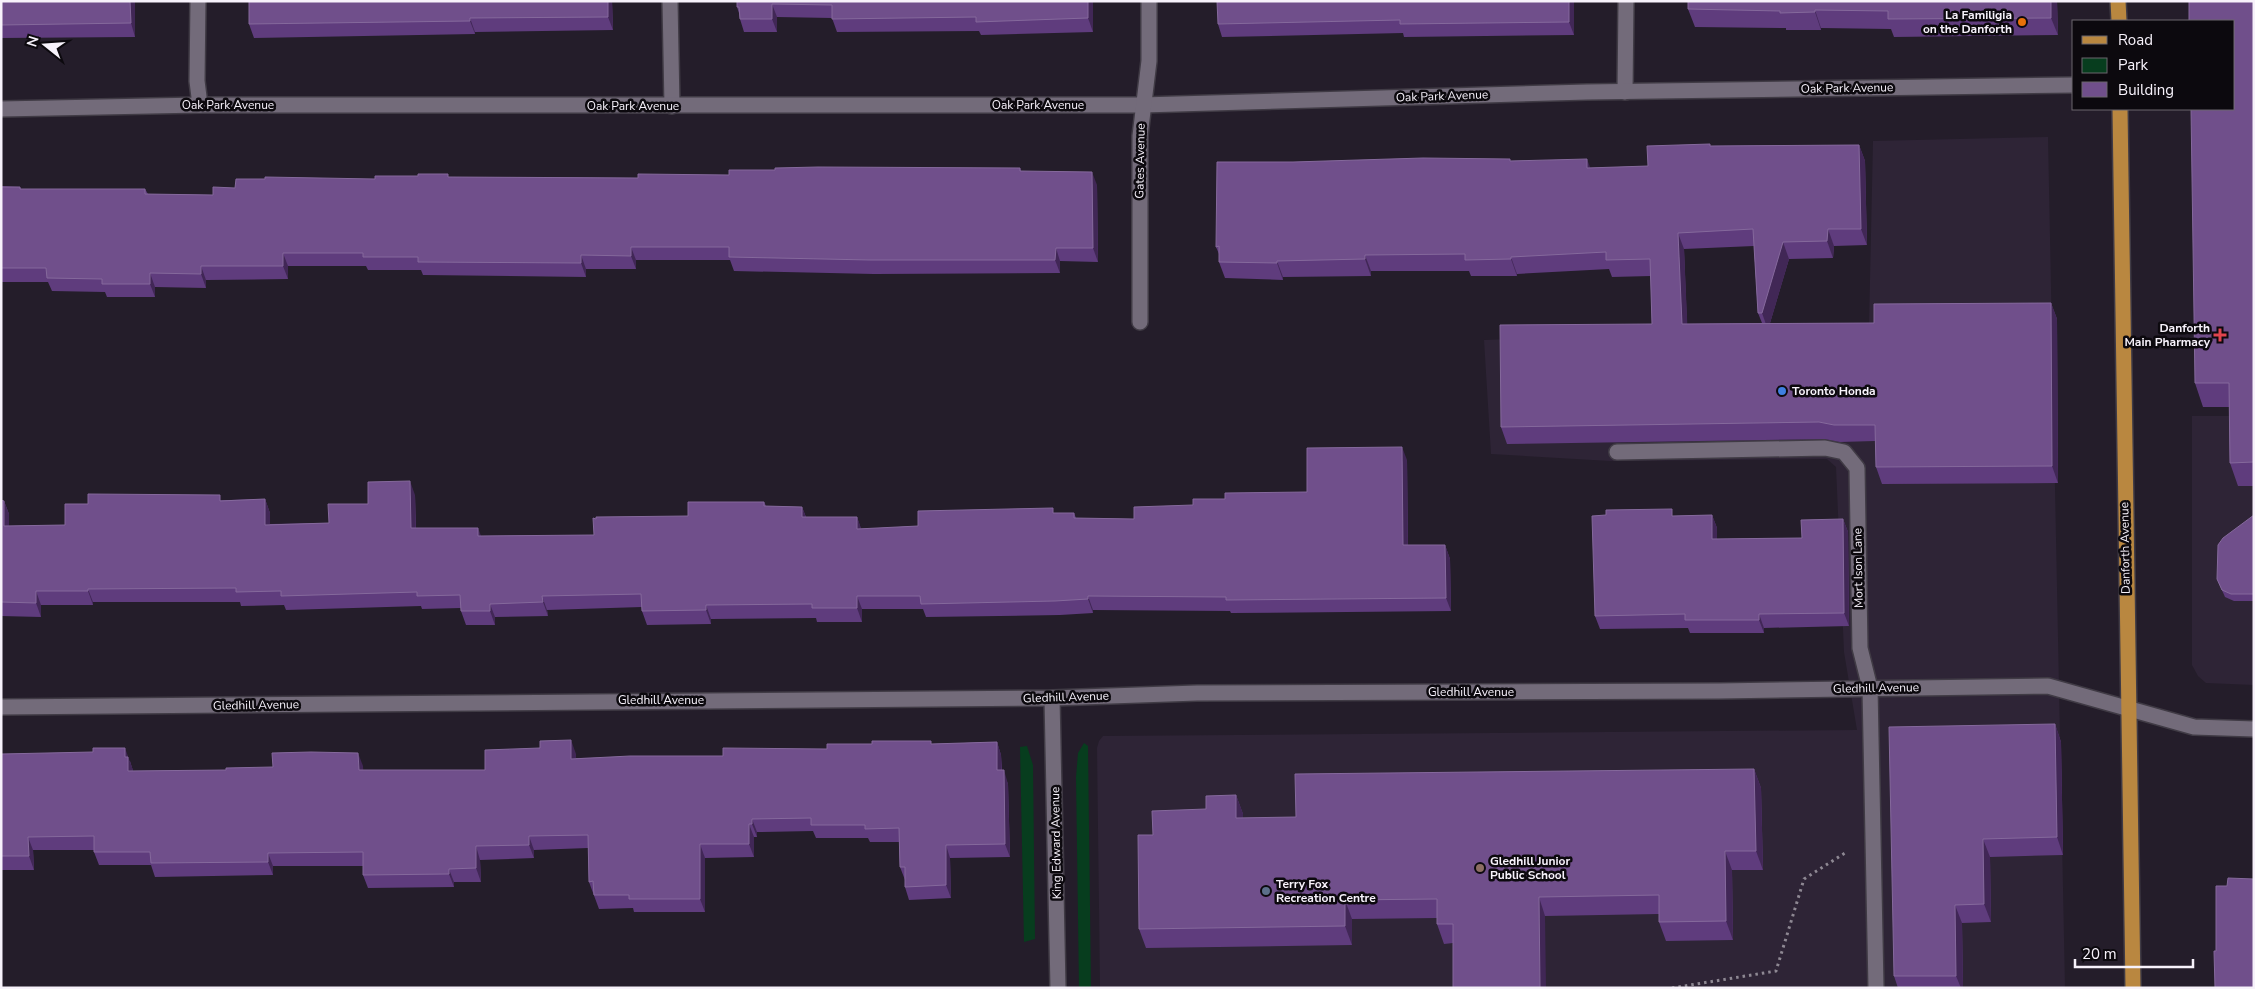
<svg xmlns="http://www.w3.org/2000/svg" width="2255" height="989" font-family="'Nunito Sans',sans-serif">
	<style>
		.built { fill: #2e2436 }
		.green { fill: #073d1e }
		.lines { fill: none; stroke-linecap: round; stroke-linejoin: round }
		.minor-casing { stroke: #403b45; stroke-width: 18 }
		.major-casing { stroke: #403b45; stroke-width: 18 }
		.path { stroke: #8e8893; stroke-width: 3; stroke-dasharray: 2.5 4; stroke-linecap: butt }
		.minor { stroke: #736b7a; stroke-width: 15 }
		.major { stroke: #b98740; stroke-width: 15 }
		.wall { fill: #5f3c7d; fill-rule: evenodd }
		.shaded-wall { fill: #412756 }
		.building { fill: #704f8b; stroke: #85699c }
		.food-dot { fill: #e8710a; stroke: #0c090e; stroke-width: 2 }
		.health-dot { fill: #e0444e; stroke: #0c090e; stroke-width: 2 }
		.shop-dot { fill: #3f7fe0; stroke: #0c090e; stroke-width: 2 }
		.education-dot { fill: #8d6e63; stroke: #0c090e; stroke-width: 2 }
		.service-dot { fill: #5c6f8a; stroke: #0c090e; stroke-width: 2 }
		.labels { text-anchor: middle; stroke-width: 5; stroke-linejoin: round; paint-order: stroke }
		.poi-label { font-size: 12px; font-weight: bold; fill: #f7f2fb; stroke: #0c090e; text-anchor: start }
		.street-label { font-size: 12px; fill: #f7f2fb; stroke: #0c090e }
	</style>
	<rect width="100%" height="100%" fill="#241d2a"/>
	<g class="built">
		<polygon points="2048,137 2065,988 1100,988 1097,748 1099,741 1103,736 1857,730 1844,652 1836,467 1827,459 1610,461 1491,454 1484,340 1869,327 1873,141"/>
		<polygon points="2192,416 2254,416 2254,685 2206,683 2198,676 2192,665"/>
	</g>
	<g class="green">
		<polygon points="1084,743 1088,746 1091,988 1079,988 1076,777 1078,753"/>
		<polygon points="1027,746 1033,765 1035,939 1024,942 1020,747"/>
	</g>
	<g class="lines">
		<g class="minor-casing">
			<g id="minor">
				<polyline points="198,1 197,81 200,105"/>
				<polyline points="670,1 672,106"/>
				<polyline points="1625,92 1626,1"/>
				<polyline points="1,109 200,105 1142,105 1587,92 2074,85"/>
				<polyline points="1140,322 1140,136 1149,61 1149,1"/>
				<polyline points="1617,452 1825,448 1844,452 1857,468 1860,648 1870,688 1876,988"/>
				<polyline points="1052,698 1058,988"/>
				<polyline points="1,707 1052,698 1197,693 1719,691 2048,686 2194,727 2254,729"/>
			</g>
		</g>
		<g class="major-casing">
			<g id="major">
				<polyline points="2118,1 2119,21"/>
				<polyline points="2120,109 2133,988"/>
			</g>
		</g>
		<polyline class="path" points="1672,988 1776,971 1804,879 1845,853"/>
		<use href="#minor" class="minor"/>
		<use href="#major" class="major"/>
	</g>
	<g class="wall">
		<polygon points="1,1 135,1 135,37 1,38"/>
		<polygon points="249,1 612,1 613,30 475,32 475,34 254,38 249,24"/>
		<polygon points="737,1 1093,1 1093,32 981,35 979,31 837,32 832,18 777,17 777,32 744,32 740,19 739,13 737,7"/>
		<polygon points="1574,1 1574,35 1404,37 1403,33 1222,37 1218,24"/>
		<polygon points="1688,1 2057,1 2058,35 1894,37 1891,29 1821,28 1821,30 1786,30 1786,28 1695,27 1688,9"/>
		<polygon points="2254,1 2254,486 2238,486 2230,463 2229,407 2203,407 2195,383"/>
		<path d="M1710,144V146L1859,145L1865,161L1867,245L1834,246L1833,258L1789,259L1770,323H1874L2051,303L2057,319L2058,483L1882,484L1876,467L1875,441L1840,442L1825,439L1507,444L1501,427L1652,324L1651,276L1612,277L1609,269L1517,274V276H1471L1469,271H1371V276L1283,277V280L1225,278L1219,262V254L1216,247L1293,162L1511,161L1590,168L1648,166ZM1754,246L1758,313L1762,323L1687,324L1684,249Z"/>
		<polygon points="1020,168 1021,171 1097,185 1098,262 1060,261 1060,273 874,274 734,271 730,260 636,260 636,269 586,269 586,277 423,275 421,270 368,270 366,266 288,266 288,279 206,280 206,288 155,287 155,297 107,297 105,292 52,291 48,282 1,282 1,186 20,187 21,189 145,189 148,194 213,195 235,188 375,179 449,177 638,178 729,175 775,170"/>
		<polygon points="1407,460 1408,545 1445,545 1450,559 1451,611 1231,613 1230,611 1093,610 1093,613 1060,615 926,617 923,609 862,609 862,622 817,622 816,618 711,619 711,624 647,625 642,611 642,607 547,610 548,616 495,617 495,625 466,625 461,611 461,608 422,609 421,606 286,610 284,605 241,606 240,602 93,602 93,605 41,605 41,617 1,616 1,500 4,501 9,514 9,526 65,525 88,504 265,499 270,513 270,524 329,523 368,504 415,495 416,528 481,536 594,535 688,516 764,502 766,506 802,507 806,517 857,517 861,529 918,526 1055,513 1074,513 1076,518 1134,519 1225,499 1307,492"/>
		<polygon points="1712,515 1717,528 1717,539 1802,538 1843,519 1848,532 1849,626 1764,628 1764,633 1690,633 1688,628 1600,629 1595,616 1674,516"/>
		<polygon points="2254,515 2254,601 2234,601 2225,597 2217,579"/>
		<polygon points="2055,724 2061,742 2063,855 1990,857 1991,922 1962,923 1963,988 1898,988 1894,976"/>
		<polygon points="997,742 1001,755 1002,770 1008,784 1010,857 950,858 951,898 909,900 905,887 905,880 900,867 899,842 870,842 868,838 816,838 813,831 757,832 757,837 754,837 754,857 705,858 705,912 634,912 633,908 599,909 589,882 588,848 534,850 534,858 480,860 481,882 454,882 454,887 368,888 363,875 363,866 273,866 273,875 155,877 151,865 99,865 94,852 94,850 33,850 34,870 1,870 1,754 130,761 133,771 226,770 363,766 363,770 485,770 576,754 576,758 723,756 827,749 932,744"/>
		<polygon points="1754,769 1761,788 1763,870 1732,870 1733,940 1666,941 1659,922 1659,914 1545,916 1453,943 1444,944 1437,924 1437,918 1352,919 1352,945 1146,948 1139,929 1206,809 1236,795 1243,814 1243,818 1296,817"/>
	</g>
	<g class="shaded-wall">
		<polygon points="130,1 135,1 135,37 131,23"/>
		<polygon points="608,1 612,1 613,30 608,17"/>
		<polygon points="1088,1 1093,1 1093,32 1088,18"/>
		<polygon points="1569,1 1574,1 1574,35 1569,22"/>
		<polygon points="2051,1 2057,1 2058,35 2051,18"/>
		<polygon points="772,4 777,17 777,32 772,19"/>
		<polygon points="1815,10 1821,28 1821,30 1815,12"/>
		<polygon points="470,18 475,32 475,34 470,21"/>
		<polygon points="1859,145 1865,161 1867,245 1861,229"/>
		<polygon points="1587,159 1593,175 1587,168"/>
		<polygon points="1092,172 1097,185 1098,262 1093,248"/>
		<polygon points="1828,229 1834,246 1833,258 1827,241"/>
		<polygon points="1678,233 1684,249 1688,340 1682,324"/>
		<polygon points="1783,242 1789,259 1768,330 1762,313"/>
		<polygon points="631,247 636,260 636,269 631,256"/>
		<polygon points="1056,248 1060,261 1060,273 1055,260"/>
		<polygon points="283,253 288,266 288,279 283,266"/>
		<polygon points="581,255 586,269 586,277 581,263"/>
		<polygon points="1365,255 1371,271 1371,276 1365,259"/>
		<polygon points="1511,257 1517,274 1517,276 1511,259"/>
		<polygon points="1277,261 1283,277 1283,280 1277,263"/>
		<polygon points="201,266 206,280 206,288 201,274"/>
		<polygon points="150,273 155,287 155,297 150,284"/>
		<polygon points="2051,303 2057,319 2058,483 2052,466"/>
		<polygon points="1402,447 1407,460 1408,559 1403,545"/>
		<polygon points="410,481 415,495 416,541 411,528"/>
		<polygon points="265,499 270,513 270,538 265,525"/>
		<polygon points="4,501 9,514 9,539 4,526"/>
		<polygon points="802,507 807,520 802,517"/>
		<polygon points="1712,515 1717,528 1717,552 1712,539"/>
		<polygon points="857,517 862,531 857,529"/>
		<polygon points="1843,519 1848,532 1849,626 1844,613"/>
		<polygon points="478,528 483,541 478,536"/>
		<polygon points="1445,545 1450,559 1451,611 1446,598"/>
		<polygon points="88,589 93,602 93,605 88,591"/>
		<polygon points="36,591 41,605 41,617 36,603"/>
		<polygon points="542,596 547,610 548,616 543,602"/>
		<polygon points="857,596 862,609 862,622 857,608"/>
		<polygon points="1088,596 1093,610 1093,613 1088,599"/>
		<polygon points="490,604 495,617 495,625 490,611"/>
		<polygon points="706,605 711,619 711,624 706,610"/>
		<polygon points="1759,614 1764,628 1764,633 1759,620"/>
		<polygon points="2055,724 2061,742 2063,855 2057,837"/>
		<polygon points="571,740 576,754 576,772 571,759"/>
		<polygon points="997,742 1001,755 1002,784 997,770"/>
		<polygon points="125,748 133,770 133,785 128,771 125,757"/>
		<polygon points="358,753 363,766 364,784 359,770"/>
		<polygon points="1754,769 1761,788 1763,870 1756,851"/>
		<polygon points="1004,770 1008,784 1010,857 1005,844"/>
		<polygon points="1236,795 1243,814 1243,837 1236,818"/>
		<polygon points="752,819 757,832 757,837 752,824"/>
		<polygon points="749,824 754,837 754,857 749,844"/>
		<polygon points="529,836 534,850 534,858 529,845"/>
		<polygon points="28,837 33,850 34,870 29,856"/>
		<polygon points="1983,839 1990,857 1991,922 1984,904"/>
		<polygon points="700,844 705,858 705,912 700,899"/>
		<polygon points="946,845 950,858 951,898 946,885"/>
		<polygon points="476,846 480,860 481,882 476,868"/>
		<polygon points="1725,851 1732,870 1733,940 1726,921"/>
		<polygon points="268,853 273,866 273,875 268,862"/>
		<polygon points="449,869 454,882 454,887 449,874"/>
		<polygon points="1539,897 1545,916 1546,988 1540,988"/>
		<polygon points="1345,900 1352,919 1352,945 1345,926"/>
		<polygon points="1955,905 1962,923 1963,988 1961,988 1956,976"/>
	</g>
	<g class="building">
		<polygon points="1,1 130,1 131,23 1,25"/>
		<polygon points="249,1 608,1 608,17 470,18 470,21 249,24"/>
		<polygon points="737,1 1088,1 1088,18 976,22 976,17 832,19 832,5 772,4 772,19 740,19 739,7 737,7"/>
		<polygon points="1217,1 1569,1 1569,22 1400,24 1400,20 1218,24"/>
		<polygon points="1688,1 2051,1 2051,18 1888,19 1888,11 1815,10 1815,12 1780,13 1780,11 1688,9"/>
		<polygon points="2189,1 2254,1 2254,462 2230,463 2229,383 2195,383 2191,109 2234,109 2234,21 2189,21"/>
		<polygon points="1710,144 1710,146 1859,145 1861,229 1828,229 1827,241 1783,242 1762,313 1758,313 1753,229 1678,233 1682,324 1874,323 1874,304 2051,303 2052,466 1876,467 1875,425 1834,425 1819,422 1501,427 1500,325 1652,324 1650,259 1606,260 1606,252 1511,257 1511,259 1465,260 1465,254 1365,255 1365,259 1277,261 1277,263 1219,262 1219,246 1216,247 1217,162 1293,162 1423,158 1510,159 1510,161 1587,159 1587,168 1648,166 1647,146"/>
		<polygon points="818,167 1020,168 1020,171 1092,172 1093,248 1056,248 1055,260 870,260 729,257 729,247 631,247 631,256 581,255 581,263 418,262 418,257 363,257 363,253 283,253 283,266 201,266 201,274 150,273 150,284 102,284 102,279 47,278 46,268 1,268 1,187 20,187 20,189 145,189 145,194 213,195 213,187 235,188 236,179 265,179 265,177 375,179 375,176 418,176 418,174 448,174 448,177 638,178 638,174 729,175 729,170 775,170 775,168"/>
		<polygon points="1402,447 1403,545 1445,545 1446,598 1226,600 1226,597 1088,596 1088,599 1055,601 921,604 920,596 857,596 857,608 812,608 812,604 706,605 706,610 642,611 641,594 542,596 543,602 490,604 490,611 461,611 460,595 417,596 417,592 281,596 281,591 236,592 236,588 88,589 88,591 36,591 36,603 1,602 1,500 4,501 4,526 65,525 65,504 88,504 88,494 220,495 220,501 265,499 265,525 329,523 328,504 368,504 368,482 410,481 411,528 478,528 478,536 594,535 593,518 596,519 596,517 688,516 688,502 764,502 764,506 802,507 802,517 857,517 857,529 918,526 918,511 1053,508 1053,513 1074,513 1074,518 1134,519 1134,507 1193,505 1193,499 1225,499 1225,493 1307,492 1307,448"/>
		<polygon points="1672,509 1672,516 1712,515 1712,539 1802,538 1801,520 1843,519 1844,613 1759,614 1759,620 1685,620 1685,614 1595,616 1592,516 1606,515 1606,510"/>
		<polygon points="2254,515 2254,594 2231,594 2222,590 2217,579 2218,545 2223,538"/>
		<polygon points="2055,724 2057,837 1983,839 1984,904 1955,905 1956,976 1894,976 1889,727"/>
		<polygon points="571,740 571,759 630,756 723,756 723,748 827,749 827,744 872,744 872,741 931,741 931,744 997,742 997,770 1004,770 1005,844 946,845 946,885 905,887 905,867 900,867 899,828 865,829 865,825 811,825 811,818 752,819 752,824 749,824 749,844 700,844 700,899 629,899 629,895 594,895 593,881 589,882 588,835 529,836 529,845 476,846 476,868 449,869 449,874 363,875 363,852 268,853 268,862 151,863 150,852 94,852 94,836 28,837 29,856 1,856 1,754 93,752 93,748 125,748 125,757 128,757 128,771 226,770 226,768 273,767 272,753 311,752 358,753 359,770 485,770 485,750 540,748 540,741"/>
		<polygon points="1754,769 1756,851 1725,851 1726,921 1659,922 1659,895 1539,897 1540,988 1453,988 1453,924 1437,924 1437,899 1345,900 1345,926 1139,929 1138,835 1153,835 1152,811 1206,809 1206,796 1236,795 1236,818 1296,817 1295,774"/>
		<polygon points="2228,878 2254,879 2254,988 2215,988 2214,951 2216,951 2216,886 2227,886"/>
	</g>
	<circle class="food-dot" cx="2022" cy="22" r="5"/>
	<path class="health-dot" d="M2217.5 327.5h5v5h5v5h-5v5h-5v-5h-5v-5h5z"/>
	<circle class="shop-dot" cx="1782" cy="391" r="5"/>
	<circle class="education-dot" cx="1480" cy="868" r="5"/>
	<circle class="service-dot" cx="1266" cy="891" r="5"/>
	<g class="labels">
		<g class="poi-label">
			<text x="2012" y="19" text-anchor="end">La Familigia<tspan x="2012" dy="14">on the Danforth</tspan></text>
			<text x="2210" y="332" text-anchor="end">Danforth<tspan x="2210" dy="14">Main Pharmacy</tspan></text>
			<text x="1792" y="395">Toronto Honda</text>
			<text x="1490" y="865">Gledhill Junior<tspan x="1490" dy="14">Public School</tspan></text>
			<text x="1276" y="888">Terry Fox<tspan x="1276" dy="14">Recreation Centre</tspan></text>
		</g>
		<g class="street-label">
			<text transform="translate(1847 88) rotate(-1)" y="4">Oak Park Avenue</text>
			<text transform="translate(1442 96) rotate(-2)" y="4">Oak Park Avenue</text>
			<text x="228" y="109">Oak Park Avenue</text>
			<text x="1038" y="109">Oak Park Avenue</text>
			<text x="633" y="110">Oak Park Avenue</text>
			<text transform="translate(1140 161) rotate(-89)" y="4">Gates Avenue</text>
			<text transform="translate(2125 548) rotate(-91)" y="4">Danforth Avenue</text>
			<text transform="translate(1858 568) rotate(-91)" y="4">Mort Ison Lane</text>
			<text transform="translate(1876 688) rotate(-1)" y="4">Gledhill Avenue</text>
			<text x="1471" y="696">Gledhill Avenue</text>
			<text transform="translate(1066 697) rotate(-2)" y="4">Gledhill Avenue</text>
			<text x="661" y="704">Gledhill Avenue</text>
			<text transform="translate(256 705) rotate(-1)" y="4">Gledhill Avenue</text>
			<text transform="translate(1056 843) rotate(-91)" y="4">King Edward Avenue</text>
		</g>
	</g>
	<rect width="2255" height="989" fill="none" stroke="#f7f2fb" stroke-width="5"/>
	<rect x="2072" y="20" width="162" height="90" fill="#0c090e" stroke="#6a666d"/>
	<rect x="2082" y="36" width="25" height="8" fill="#b98740" stroke="#6a666d"/>
	<text x="2118" y="45" font-size="15" fill="#f7f2fb">Road</text>
	<rect x="2082" y="58" width="25" height="15" fill="#073d1e" stroke="#6a666d"/>
	<text x="2118" y="70" font-size="15" fill="#f7f2fb">Park</text>
	<rect x="2082" y="82" width="25" height="15" fill="#704f8b" stroke="#6a666d"/>
	<text x="2118" y="95" font-size="15" fill="#f7f2fb">Building</text>
	<g transform="translate(45 45) rotate(287)" stroke="#0c090e" stroke-width="4" paint-order="stroke">
	<path d="M0-4L9 19L0 12L-9 19Z" fill="#f7f2fb"/>
	<text y="-8" font-size="14" font-weight="bold" text-anchor="middle" fill="#f7f2fb">N</text>
	</g>
	<path d="M2075 959v8h118v-8" fill="none" stroke="#f7f2fb" stroke-width="2.5"/>
	<text x="2082" y="959" font-size="15" fill="#f7f2fb" stroke="#0c090e" stroke-width="4" paint-order="stroke">20 m</text>
</svg>
